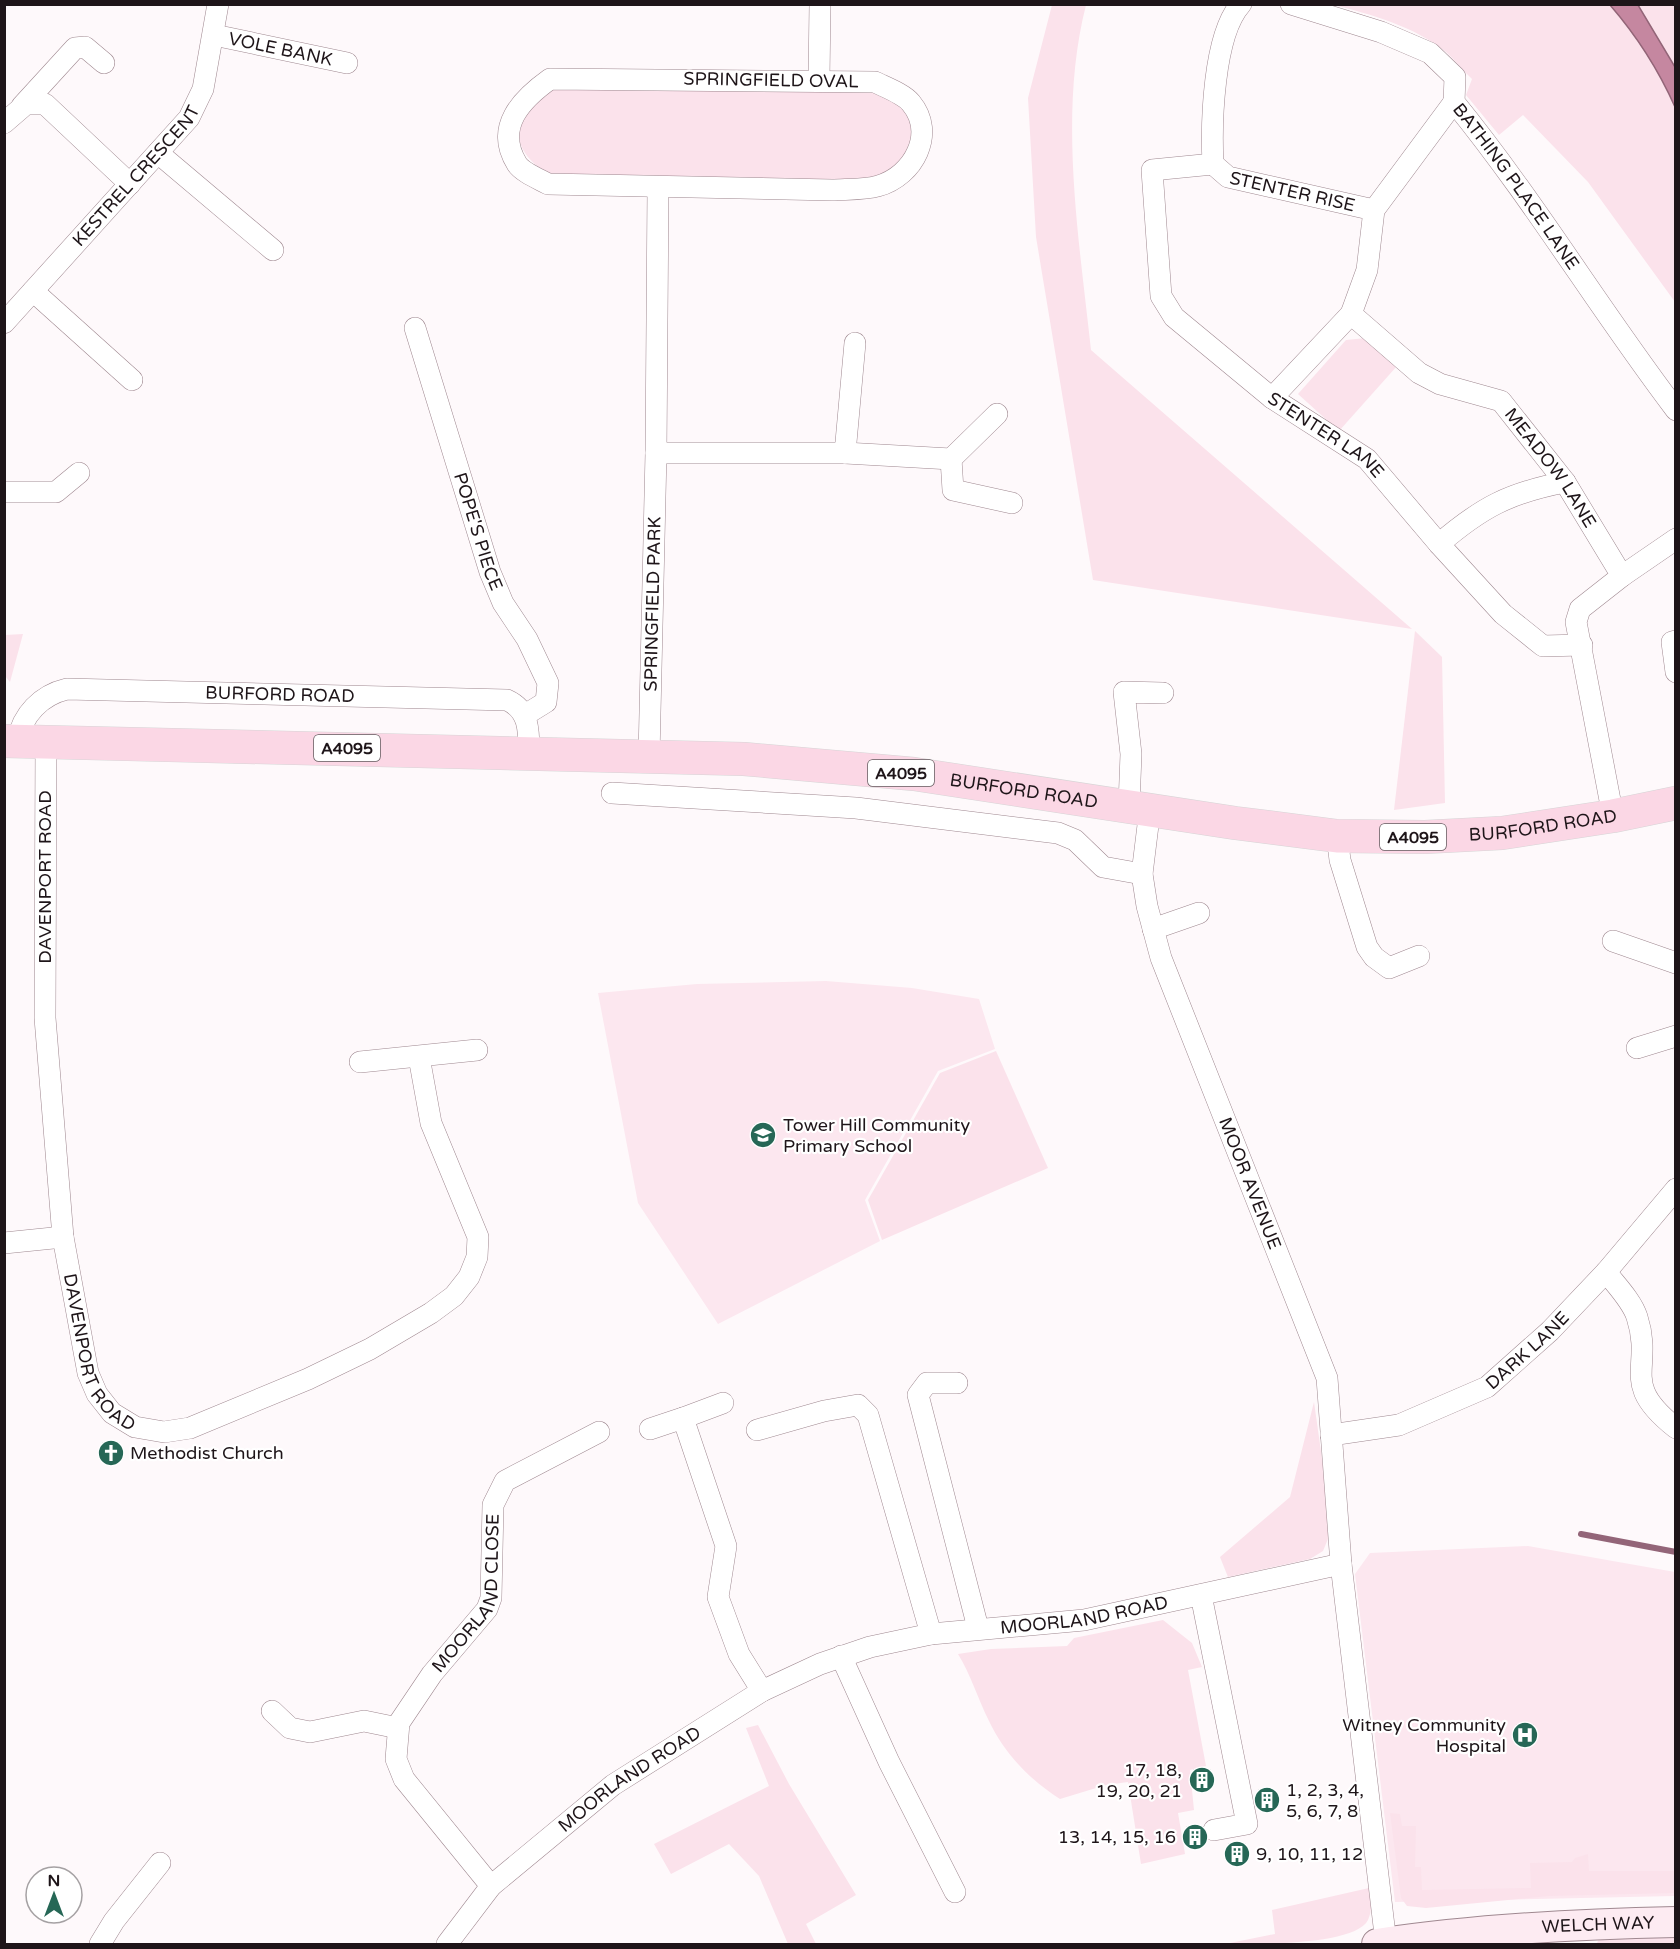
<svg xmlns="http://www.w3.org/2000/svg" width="1680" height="1949" font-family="'Varela Round',sans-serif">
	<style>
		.built { fill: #fce7ef }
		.green { fill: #fbe2eb }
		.water { fill: #c587a0; stroke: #936578; stroke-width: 1.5 }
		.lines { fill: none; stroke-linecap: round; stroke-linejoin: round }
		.stream { stroke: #936578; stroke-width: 6 }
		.street-casing { stroke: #9f8890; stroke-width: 22 }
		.secondary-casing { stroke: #9f8890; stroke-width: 32 }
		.primary-casing { stroke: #d6d5d6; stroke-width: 34 }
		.street { stroke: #fff; stroke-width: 21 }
		.secondary { stroke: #fdebf2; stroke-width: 30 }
		.primary { stroke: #fbd7e5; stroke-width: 33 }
		.labels { text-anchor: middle; stroke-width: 4.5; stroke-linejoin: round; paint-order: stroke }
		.shield { fill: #fff; stroke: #625b5e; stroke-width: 1.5 }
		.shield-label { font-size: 16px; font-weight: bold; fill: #1e1519 }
		.street-label { font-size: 18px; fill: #1e1519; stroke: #fff }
		.poi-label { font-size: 18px; fill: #1e1519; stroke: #fff; text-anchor: start }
	</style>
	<rect width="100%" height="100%" fill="#fef9fb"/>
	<g class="built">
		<polygon points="826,981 912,988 979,999 995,1049 938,1071 865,1200 880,1241 718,1324 638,1203 598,993 697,984"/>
		<polygon points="1528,1546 1675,1572 1675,1896 1395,1902 1355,1574 1370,1553"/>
	</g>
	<g class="green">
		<path d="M1052,5H1086C1058,114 1079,238 1091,350L1412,629L1093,580L1036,237L1028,98Z"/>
		<path d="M1334,5H1610C1636,34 1659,71 1675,107V302L1588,182L1523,115L1499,135L1466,95L1472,79C1463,71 1455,60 1446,52C1416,27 1370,14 1334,5Z"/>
		<polygon points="1638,5 1675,5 1675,67"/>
		<path d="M550,88L874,89C881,92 889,95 895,99C922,119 915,151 892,170C886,176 874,177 866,180L560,176C531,171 506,139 525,110C531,102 543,95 550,88Z"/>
		<polygon points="1366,338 1397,366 1339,431 1298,394 1346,340"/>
		<polygon points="1415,631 1442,657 1445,803 1394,810"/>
		<polygon points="23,634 10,682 5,676 5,635"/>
		<polygon points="996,1051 1048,1168 882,1240 868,1200 940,1073"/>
		<polygon points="1314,1402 1332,1529 1323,1551 1310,1559 1228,1577 1220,1557 1290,1497"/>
		<path d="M1163,1620L1192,1643L1202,1667L1188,1670L1206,1766L1190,1770L1194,1810L1178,1813L1185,1854L1141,1864L1128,1782L1106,1785L1060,1799C1030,1780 1004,1753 989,1721C978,1699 971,1675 958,1654L991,1649L1067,1646L1074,1638Z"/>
		<polygon points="758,1725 789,1784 856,1895 806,1924 816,1944 788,1944 759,1876 729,1844 671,1874 654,1844 769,1786 746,1728"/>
		<polygon points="1390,1813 1400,1814 1402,1826 1416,1826 1415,1867 1421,1867 1422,1890 1531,1888 1530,1863 1572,1862 1575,1858 1588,1854 1589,1871 1675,1871 1675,1893 1549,1896 1426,1908 1407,1906 1401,1898"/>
		<path d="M1369,1888C1371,1899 1373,1909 1368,1920C1355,1946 1253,1944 1225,1944L1275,1934L1272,1910Z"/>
		<polygon points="1675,1934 1675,1943 1597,1943 1599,1939"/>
	</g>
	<path class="water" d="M1610,5H1638L1675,67V107C1659,71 1636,35 1610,5Z"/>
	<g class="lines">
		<polyline class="stream" points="1581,1534 1676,1552"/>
		<g class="street-casing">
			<g id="street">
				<path id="s1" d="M1291,4L1381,32L1430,53L1455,77L1454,102C1534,200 1599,309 1676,410"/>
				<path id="s2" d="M214,35L347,63"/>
				<path d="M550,79L875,82C885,87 904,94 911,103C936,133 914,176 878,186C864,190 847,189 832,190L548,184C539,179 522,172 517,164C494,127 522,99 550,79Z"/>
				<polyline points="819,79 820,4"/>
				<path id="s3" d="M1454,102L1374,210L1367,270L1351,314L1419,373L1440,384L1501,401L1565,482L1622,576L1580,609L1576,622L1613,816"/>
				<polyline points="22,106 75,48 85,47 104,63"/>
				<polyline points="4,123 26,104 45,104 130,184"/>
				<polyline points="158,153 273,250"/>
				<path id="s4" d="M1213,164L1152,170L1161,296L1174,317L1272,398L1367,459L1439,544L1503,614L1543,646L1582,645"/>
				<path id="s5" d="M1213,164L1228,177L1374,210"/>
				<path d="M1213,164C1211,124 1213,35 1241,4"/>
				<polyline points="33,291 132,380"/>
				<path id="s6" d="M4,323L189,118L203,89L218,4"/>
				<path id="s7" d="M415,328L490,572L503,603L527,639L548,683L546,702L525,715"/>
				<polyline points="1272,398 1351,314"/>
				<polyline points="656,453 845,453 951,459 997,414"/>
				<polyline points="845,453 855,343"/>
				<polyline points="951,459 953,490 1012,503"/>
				<polyline points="4,492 56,492 79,473"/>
				<path d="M1439,544C1482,507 1509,493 1565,482"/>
				<polyline points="1622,576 1676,539"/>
				<polyline points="1676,641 1672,642 1676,672"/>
				<path id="s8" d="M18,740C22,715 41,695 67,689L507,700C529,710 529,730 529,752"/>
				<path id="s9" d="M46,740L45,1018L63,1237L88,1373L97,1394L112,1413L135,1427L164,1432L190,1428L308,1379L370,1349L431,1313L454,1296L469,1277L477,1257L478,1237L431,1123L419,1057"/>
				<path id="s10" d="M649,756L656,453L658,189"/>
				<polyline points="612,793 856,808 1058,833 1075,840 1103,867 1142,874"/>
				<polyline points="1129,805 1131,754 1124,692 1163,693"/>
				<path id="s11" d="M1150,809L1142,874L1147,906L1161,958L1327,1378L1341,1564L1386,1943"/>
				<polyline points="1337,836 1340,860 1367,947 1374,957 1389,968 1419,956"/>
				<polyline points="1153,929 1199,913"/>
				<polyline points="1613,941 1676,963"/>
				<polyline points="1637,1048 1676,1036"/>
				<polyline points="360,1062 477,1050"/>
				<polyline points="4,1243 63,1237"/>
				<path d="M1606,1272C1616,1285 1632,1301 1637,1317C1654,1370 1618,1382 1676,1428"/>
				<polyline points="957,1383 927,1383 918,1395 978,1628"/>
				<polyline points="683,1418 723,1403"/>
				<polyline points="650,1429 683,1418 726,1546 718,1597 739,1654 762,1691"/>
				<polyline points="757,1430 824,1411 858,1405 868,1415 931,1634"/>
				<path id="s12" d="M1331,1435L1399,1425L1487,1387L1550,1331L1606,1272L1676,1189"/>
				<polyline points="1201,1595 1247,1824 1214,1830"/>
				<polyline points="841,1656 889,1762 955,1892"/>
				<polyline points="272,1711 290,1728 310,1732 364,1721 398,1728"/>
				<path id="s13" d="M491,1886L404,1779L396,1759L399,1723L432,1674L487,1609L491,1598L493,1505L505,1481L599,1432"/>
				<polyline points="100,1944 114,1921 160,1863"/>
				<path id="s14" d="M447,1944L491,1886L613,1785L762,1691L820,1664L870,1647L931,1634L1084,1620L1341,1564"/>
			</g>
		</g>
		<g class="secondary-casing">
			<g id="secondary">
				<path id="s15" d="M1377,1944C1476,1929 1576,1924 1676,1922"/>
			</g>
		</g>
		<g class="primary-casing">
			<g id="primary">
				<path id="s16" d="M4,741L744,759L914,774L1235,823L1337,836L1425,837L1502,833L1613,816L1676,803"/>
			</g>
		</g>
		<use href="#street" class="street"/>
		<use href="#secondary" class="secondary"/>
		<use href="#primary" class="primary"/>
	</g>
	<defs>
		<g id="school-disc" transform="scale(1.35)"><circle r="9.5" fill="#266756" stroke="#fff"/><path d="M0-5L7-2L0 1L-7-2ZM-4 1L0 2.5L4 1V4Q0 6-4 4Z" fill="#fff"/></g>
		<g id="church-disc" transform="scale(1.35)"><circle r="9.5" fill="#266756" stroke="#fff"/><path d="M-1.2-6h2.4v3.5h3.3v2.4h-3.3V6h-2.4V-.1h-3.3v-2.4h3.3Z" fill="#fff"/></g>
		<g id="hospital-disc" transform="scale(1.35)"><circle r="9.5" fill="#266756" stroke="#fff"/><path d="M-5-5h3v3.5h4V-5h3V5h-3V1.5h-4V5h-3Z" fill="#fff"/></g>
		<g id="building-disc" transform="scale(1.35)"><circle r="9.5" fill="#266756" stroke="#fff"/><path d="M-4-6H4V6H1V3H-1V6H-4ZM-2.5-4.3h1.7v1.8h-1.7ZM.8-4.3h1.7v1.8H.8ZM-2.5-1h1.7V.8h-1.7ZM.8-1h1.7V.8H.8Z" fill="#fff"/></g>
	</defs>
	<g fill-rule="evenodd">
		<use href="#school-disc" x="763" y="1135"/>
		<use href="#church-disc" x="111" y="1453"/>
		<use href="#hospital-disc" x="1525" y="1735"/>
		<use href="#building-disc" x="1202" y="1780"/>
		<use href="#building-disc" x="1267" y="1800"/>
		<use href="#building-disc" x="1195" y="1837"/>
		<use href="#building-disc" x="1237" y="1854"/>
	</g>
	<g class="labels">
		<g class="shield">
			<rect x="314" y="735" width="66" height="26" rx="4.5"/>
			<rect x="868" y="760" width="66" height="26" rx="4.5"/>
			<rect x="1380" y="824" width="66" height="26" rx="4.5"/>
		</g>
		<g class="shield-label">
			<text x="347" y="754">A4095</text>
			<text x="901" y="779">A4095</text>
			<text x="1413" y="843">A4095</text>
		</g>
		<g class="street-label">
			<text dy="6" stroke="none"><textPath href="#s2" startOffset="68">VOLE BANK</textPath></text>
			<text transform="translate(771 80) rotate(1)" y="6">SPRINGFIELD OVAL</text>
			<text dy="6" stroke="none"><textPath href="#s6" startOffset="198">KESTREL CRESCENT</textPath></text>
			<text dy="6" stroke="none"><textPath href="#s1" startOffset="312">BATHING PLACE LANE</textPath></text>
			<text dy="6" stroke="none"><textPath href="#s5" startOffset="86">STENTER RISE</textPath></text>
			<text dy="6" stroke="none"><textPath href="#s4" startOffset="405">STENTER LANE</textPath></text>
			<text dy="6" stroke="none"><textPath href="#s3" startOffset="502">MEADOW LANE</textPath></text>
			<text dy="6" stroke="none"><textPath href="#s7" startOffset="213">POPE'S PIECE</textPath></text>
			<text dy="6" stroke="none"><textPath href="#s10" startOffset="152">SPRINGFIELD PARK</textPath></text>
			<text dy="6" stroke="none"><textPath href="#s8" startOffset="288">BURFORD ROAD</textPath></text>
			<text dy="6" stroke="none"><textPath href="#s16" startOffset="1022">BURFORD ROAD</textPath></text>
			<text dy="6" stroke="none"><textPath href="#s16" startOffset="1545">BURFORD ROAD</textPath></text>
			<text transform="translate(45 877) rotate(-90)" y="6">DAVENPORT ROAD</text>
			<text dy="6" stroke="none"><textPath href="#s11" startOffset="394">MOOR AVENUE</textPath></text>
			<text dy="6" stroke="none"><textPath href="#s9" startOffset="622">DAVENPORT ROAD</textPath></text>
			<text dy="6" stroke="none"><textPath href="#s12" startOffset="219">DARK LANE</textPath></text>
			<text dy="6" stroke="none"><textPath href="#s13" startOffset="348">MOORLAND CLOSE</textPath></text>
			<text dy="6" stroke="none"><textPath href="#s14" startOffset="741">MOORLAND ROAD</textPath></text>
			<text dy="6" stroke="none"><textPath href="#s14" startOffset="248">MOORLAND ROAD</textPath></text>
			<text dy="6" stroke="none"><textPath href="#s15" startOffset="222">WELCH WAY</textPath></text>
		</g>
		<g class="poi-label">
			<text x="783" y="1131">Tower Hill Community<tspan x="783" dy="21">Primary School</tspan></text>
			<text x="130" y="1459">Methodist Church</text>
			<text x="1506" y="1731" text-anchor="end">Witney Community<tspan x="1506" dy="21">Hospital</tspan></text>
			<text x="1182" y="1776" text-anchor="end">17, 18,<tspan x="1182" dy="21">19, 20, 21</tspan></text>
			<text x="1286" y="1796">1, 2, 3, 4,<tspan x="1286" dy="21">5, 6, 7, 8</tspan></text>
			<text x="1176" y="1843" text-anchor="end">13, 14, 15, 16</text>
			<text x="1256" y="1860">9, 10, 11, 12</text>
		</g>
	</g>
	<rect width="1680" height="1949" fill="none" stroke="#1e1519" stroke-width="12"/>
	<g transform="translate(54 1895)"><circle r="28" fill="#ffffff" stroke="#a5a1a3" stroke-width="1.5"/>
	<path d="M0-4.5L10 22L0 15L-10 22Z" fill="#266756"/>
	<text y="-9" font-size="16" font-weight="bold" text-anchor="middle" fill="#1e1519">N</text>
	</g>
</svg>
